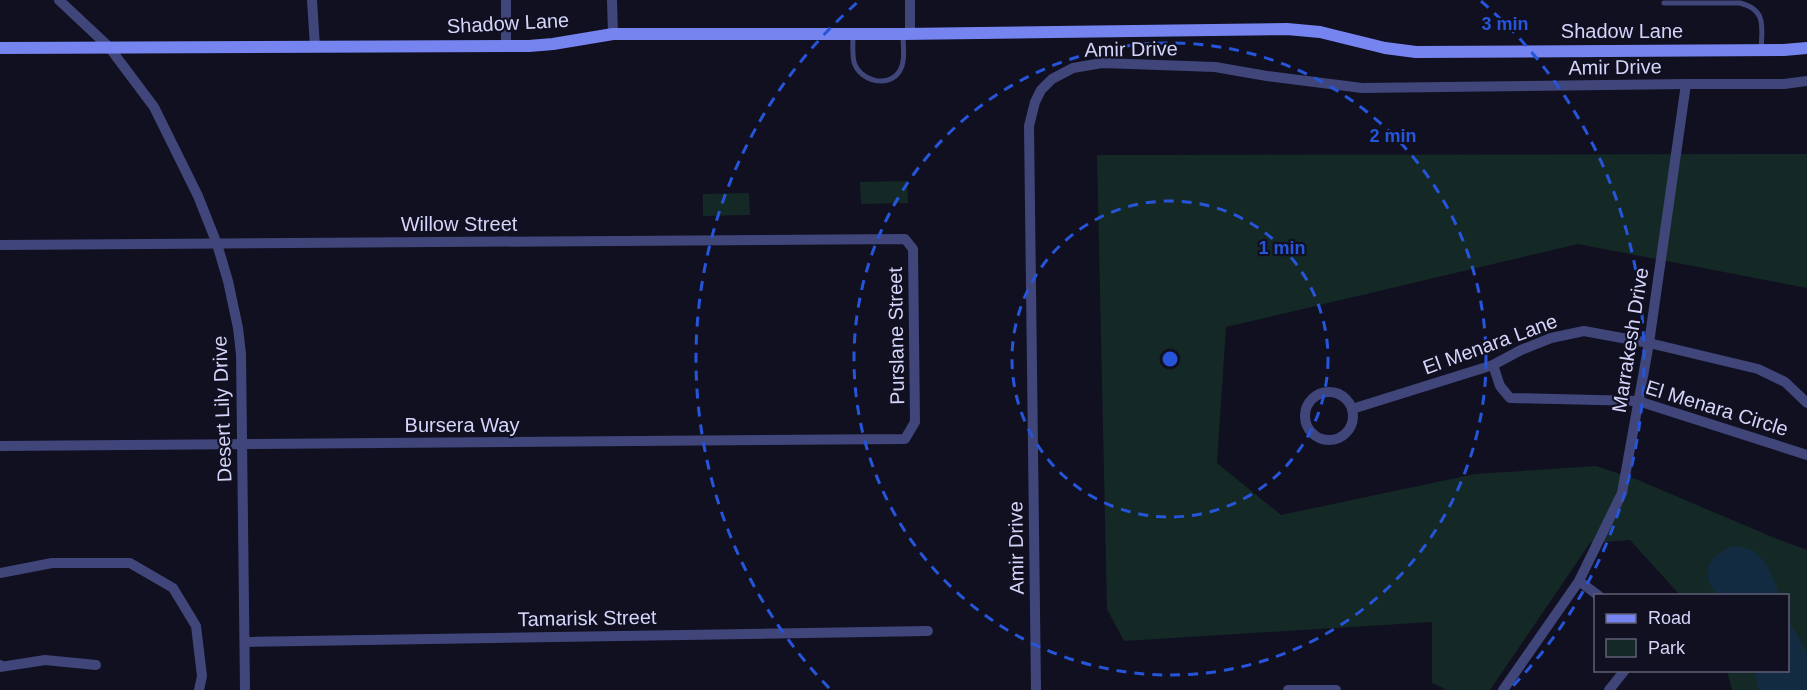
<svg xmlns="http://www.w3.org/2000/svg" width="1807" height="690" font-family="Arial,sans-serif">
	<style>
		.green { fill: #142926 }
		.water { fill: #132b41 }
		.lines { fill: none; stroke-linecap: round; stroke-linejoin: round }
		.lane { stroke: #40467a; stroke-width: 5 }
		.street { stroke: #40467a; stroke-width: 10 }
		.secondary { stroke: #7684ef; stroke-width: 12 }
		.ring { fill: none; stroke: #2655da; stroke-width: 3; stroke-dasharray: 10 8 }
		.labels { text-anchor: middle; stroke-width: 4.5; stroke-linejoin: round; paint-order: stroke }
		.street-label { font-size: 20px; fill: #d4d5fa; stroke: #101020 }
		.centre { fill: #2655da; stroke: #101020; stroke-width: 3 }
		.ring-label { font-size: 18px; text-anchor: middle; font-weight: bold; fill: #2655da; stroke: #101020; stroke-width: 4.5; stroke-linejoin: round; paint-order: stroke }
	</style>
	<rect width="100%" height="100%" fill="#101020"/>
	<g class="green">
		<polygon points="1807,154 1807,288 1578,244 1226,327 1217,463 1281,515 1475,474 1596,466 1638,480 1777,539 1807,550 1807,690 1732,690 1727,671 1788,670 1788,596 1680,595 1630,540 1590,543 1490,690 1447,690 1432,683 1432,622 1124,641 1107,609 1097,155"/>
		<polygon points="907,181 908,203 861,204 860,182"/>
		<polygon points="749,193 750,215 703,216 703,194"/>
	</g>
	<g class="water">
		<path d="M1733,546C1763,547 1771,571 1779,595H1717C1699,572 1707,557 1733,546Z"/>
		<polygon points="1788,620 1807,652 1807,690 1758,690 1755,671 1788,670"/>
	</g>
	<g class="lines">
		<g class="lane">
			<path d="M1664,3H1740C1767,10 1762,27 1761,50"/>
			<path d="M853,34C853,43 852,53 854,62C859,80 887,89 899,72C906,62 903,47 903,35"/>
		</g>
		<g class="street">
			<polyline points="59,0 109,47 154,107 198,196 217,244 228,281 238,328 241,354 245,690"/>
			<polyline points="312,0 315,47"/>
			<polyline points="506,0 506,46"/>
			<polyline points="612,0 613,34"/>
			<polyline points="910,0 910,33"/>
			<polyline points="0,245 905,239 913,249 915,422 905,439 0,446"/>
			<polyline points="1493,365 1500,386 1510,398 1638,401 1807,455"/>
			<circle cx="1329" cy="416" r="24"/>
			<polyline points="1352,409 1493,365 1521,350 1551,338 1584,331 1649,343 1758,369 1785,382 1807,403"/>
			<polyline points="0,573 52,563 130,563 173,588 196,626 202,676 199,690"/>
			<polyline points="1579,581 1599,596"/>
			<polyline points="245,642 928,631"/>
			<polyline points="0,665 0,667 45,660 96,665"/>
			<polyline points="1036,690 1029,126 1035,102 1041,90 1052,79 1073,68 1102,63 1215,67 1267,76 1362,88 1686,84 1784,84 1807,81"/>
			<polyline points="1288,690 1336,690"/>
			<polyline points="1503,690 1579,581 1622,493 1649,343 1686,84"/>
			<polyline points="1609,690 1625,670"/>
		</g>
		<polyline class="secondary" points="0,48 529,46 553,44 613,34 903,34 1287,29 1320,32 1385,48 1416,52 1784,50 1807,48"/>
	</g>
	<g class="ring">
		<circle cx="1170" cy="359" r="158"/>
		<circle cx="1170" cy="359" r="316"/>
		<path d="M829 688A474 474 0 0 1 859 1M1481 1A474 474 0 0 1 1511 688"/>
	</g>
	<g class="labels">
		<g class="street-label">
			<text transform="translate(508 23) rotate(-3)" y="7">Shadow Lane</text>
			<text x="1622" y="38">Shadow Lane</text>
			<text transform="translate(1131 49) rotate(-1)" y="7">Amir Drive</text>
			<text transform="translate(1615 67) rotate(-1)" y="7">Amir Drive</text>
			<text x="459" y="231">Willow Street</text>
			<text transform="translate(896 336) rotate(-91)" y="7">Purslane Street</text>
			<text transform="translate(1630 340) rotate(-81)" y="7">Marrakesh Drive</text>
			<text transform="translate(1490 344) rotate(-20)" y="7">El Menara Lane</text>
			<text transform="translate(1717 408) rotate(17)" y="7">El Menara Circle</text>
			<text transform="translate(222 409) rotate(-92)" y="7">Desert Lily Drive</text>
			<text x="462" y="432">Bursera Way</text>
			<text transform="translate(1016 548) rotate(-91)" y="7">Amir Drive</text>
			<text transform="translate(587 618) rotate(-1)" y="7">Tamarisk Street</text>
		</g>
	</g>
	<circle cx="1170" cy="359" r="9" class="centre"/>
	<g class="ring-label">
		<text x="1505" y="30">3 min</text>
		<text x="1393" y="142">2 min</text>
		<text x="1282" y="254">1 min</text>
	</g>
	<rect x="1594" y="594" width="195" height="78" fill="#101020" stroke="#5e5f77" stroke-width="1.5"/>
	<rect x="1606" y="614" width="30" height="9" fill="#7684ef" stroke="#5e5f77" stroke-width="1.5"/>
	<text x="1648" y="624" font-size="18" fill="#d4d5fa">Road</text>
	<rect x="1606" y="639" width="30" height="18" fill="#142926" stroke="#5e5f77" stroke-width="1.5"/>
	<text x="1648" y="654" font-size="18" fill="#d4d5fa">Park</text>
</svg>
